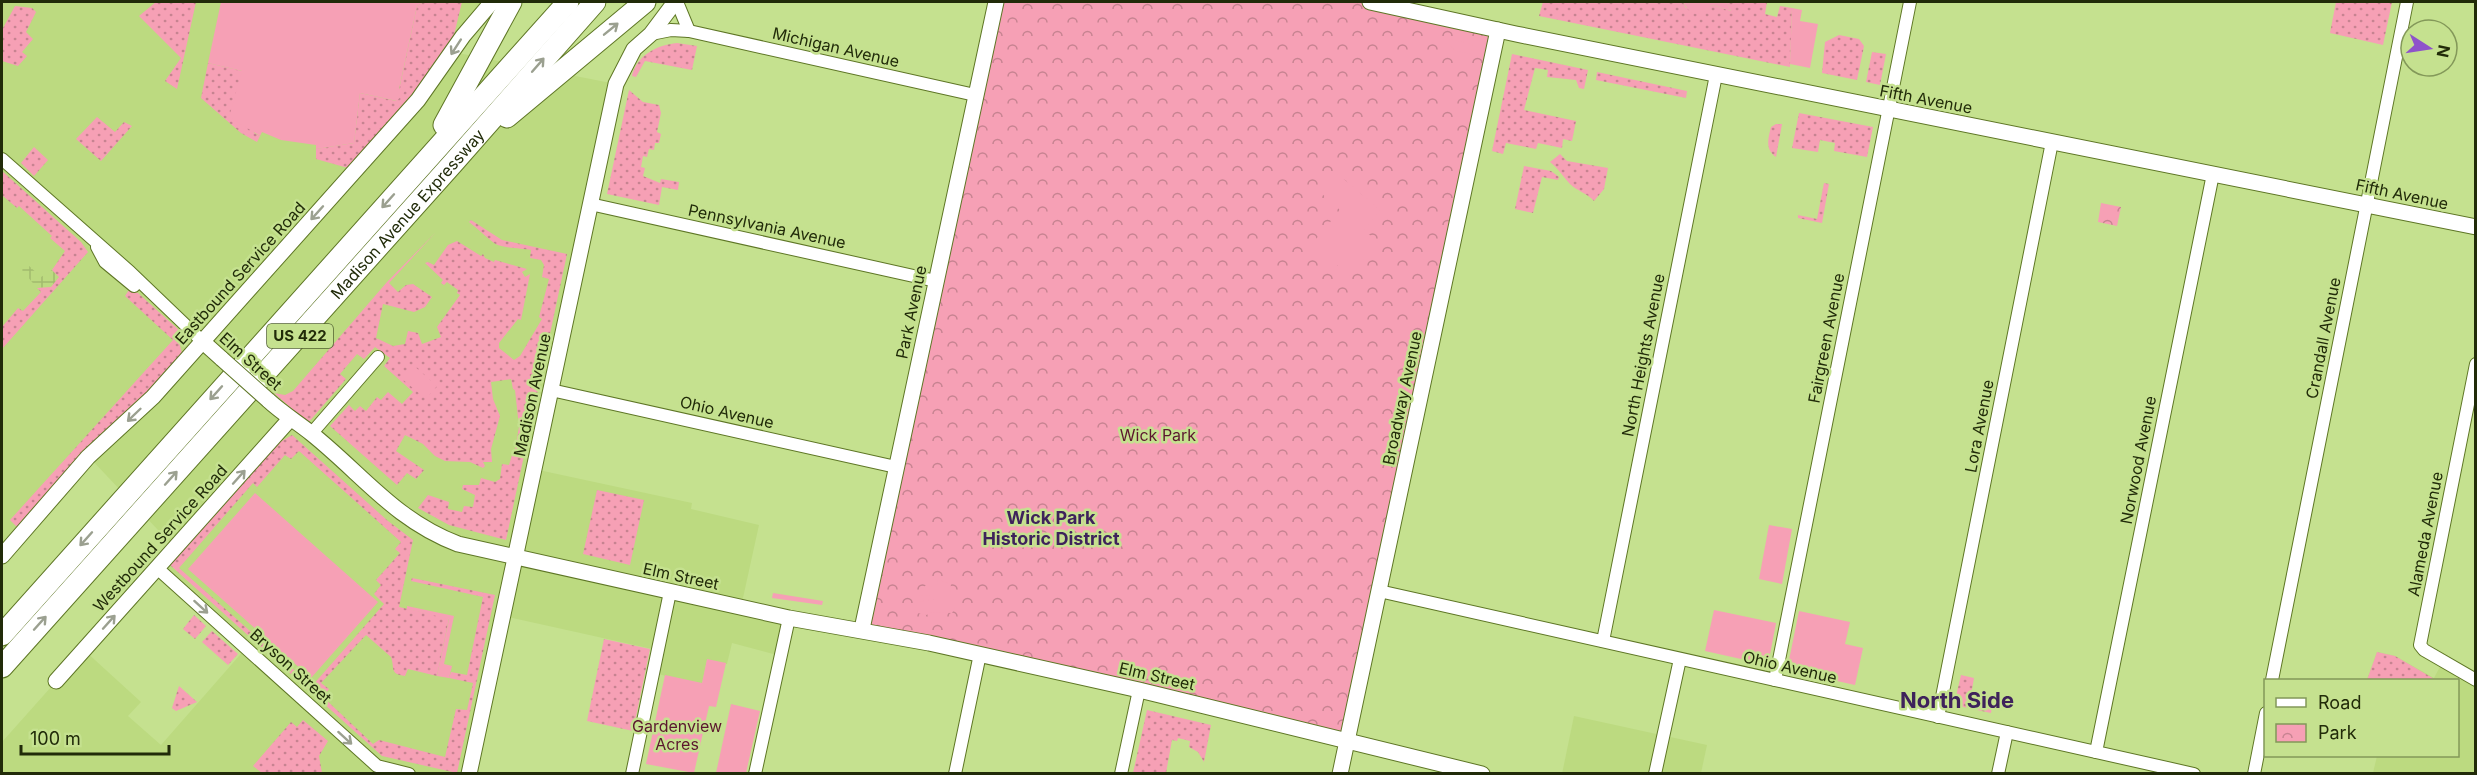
<svg xmlns="http://www.w3.org/2000/svg" width="2477" height="775" font-family="Inter,sans-serif">
	<style>
		.built { fill: #bcda80 }
		.industrial { fill: url(#industrial-grid) }
		.grass { fill: url(#grass-dots); fill-rule: evenodd }
		.park { fill: url(#park-crowns) }
		.garden { fill: #f6a0b5 }
		.lines { fill: none; stroke-linecap: round; stroke-linejoin: round }
		.minor-casing { stroke: #5e7625; stroke-width: 14 }
		.tertiary-casing { stroke: #5e7625; stroke-width: 17 }
		.motorway-casing { stroke: #5e7625; stroke-width: 23 }
		.minor { stroke: #fff; stroke-width: 12 }
		.tertiary { stroke: #fff; stroke-width: 15 }
		.motorway { stroke: #fff; stroke-width: 21 }
		.tertiary-bridge-casing { stroke: #5e7625; stroke-width: 17; stroke-linecap: butt }
		.tertiary-bridge { stroke: #fff; stroke-width: 15 }
		.oneway { stroke: #9ba090 }
		.labels { text-anchor: middle; stroke-width: 5; stroke-linejoin: round; paint-order: stroke }
		.shield { fill: #c5e18f; stroke: #526231; stroke-width: 1.5 }
		.shield-label { font-size: 15px; font-weight: bold; fill: #212b09 }
		.street-label { font-size: 16px; fill: #212b09; stroke: #c5e18f }
		.park-label { font-size: 16px; fill: #5b162e; stroke: #c5e18f }
		.neighbourhood-label { font-size: 18px; font-weight: bold; fill: #3e225b; stroke: #c5e18f }
		.district-label { font-size: 22px; font-weight: bold; fill: #3e225b; stroke: #c5e18f }
	</style>
	<defs>
		<pattern id="industrial-grid" width="8" height="8" patternUnits="userSpaceOnUse" patternTransform="scale(1.5)"><rect width="8" height="8" fill="#bcda80"/><path d="M0 4h8M4 0v8" fill="none" stroke="#a1bb6d"/></pattern>
		<pattern id="grass-dots" width="8" height="8" patternUnits="userSpaceOnUse" patternTransform="scale(1.5)"><rect width="8" height="8" fill="#f6a0b5"/><path d="M2 2h.1M6 6h.1" fill="none" stroke="#c78391" stroke-width="1.8" stroke-linecap="round"/></pattern>
		<pattern id="park-crowns" width="20" height="18" patternUnits="userSpaceOnUse" patternTransform="scale(1.5)"><rect width="20" height="18" fill="#f6a0b5"/><path d="M2 6a3 3 0 1 1 6 0M12 15a3 3 0 1 1 6 0" fill="none" stroke="#c78391"/></pattern>
	</defs>
	<rect width="100%" height="100%" fill="#c5e18f"/>
	<g class="built">
		<polygon points="2,2 492,2 453,52 616,84 534,469 692,503 691,509 759,525 741,607 789,618 781,656 732,643 727,664 707,660 702,684 653,673 657,650 503,616 469,773 2,773 2,742 84,650 141,702 128,716 161,745 246,648 157,568 175,548 89,457 2,556"/>
		<polygon points="2377,652 2395,656 2434,678 2443,661 2475,680 2475,773 2373,773 2377,756 2458,756 2458,680 2367,680"/>
		<polygon points="1574,716 1707,745 1701,773 1562,774"/>
	</g>
	<polygon class="industrial" points="27,264 41,277 52,270 60,277 51,287 37,288 22,270"/>
	<g class="grass">
		<polygon points="156,2 196,2 177,89 165,81 181,58 139,16"/>
		<polygon points="424,2 462,2 453,39 411,96 348,168 316,159 316,149 354,143 360,93 396,101 404,91 399,90 417,6"/>
		<polygon points="1543,2 1683,2 1686,8 1706,10 1712,5 1731,11 1727,2 1767,2 1765,14 1777,17 1780,6 1792,8 1790,67 1539,16"/>
		<polygon points="2336,2 2392,2 2383,45 2330,33"/>
		<polygon points="15,6 32,8 36,12 26,32 33,39 22,52 27,56 18,66 2,61 2,30"/>
		<polygon points="1839,35 1859,39 1864,46 1857,80 1822,73 1825,42"/>
		<path d="M677,43L697,46L692,70L645,61L636,77L632,76C637,55 657,45 677,43Z"/>
		<polygon points="1872,52 1886,54 1880,85 1866,82"/>
		<polygon points="1512,54 1588,70 1584,89 1579,88 1576,80 1547,77 1548,70 1535,68 1524,110 1576,121 1572,141 1563,139 1562,148 1538,143 1536,149 1506,143 1503,154 1492,151"/>
		<polygon points="208,63 242,71 254,133 260,136 257,142 241,133 201,98"/>
		<polygon points="1597,72 1687,91 1686,98 1596,80"/>
		<polygon points="629,90 643,102 659,105 661,113 657,132 661,134 659,143 655,143 654,150 649,149 647,157 643,156 641,167 645,168 643,176 660,183 661,179 679,182 678,190 662,187 659,205 607,194"/>
		<polygon points="1799,113 1873,127 1867,157 1834,151 1835,143 1820,140 1818,152 1792,148"/>
		<polygon points="97,117 115,132 124,122 132,126 101,161 76,139"/>
		<path d="M1776,124H1782L1776,157C1765,149 1768,139 1771,127Z"/>
		<polygon points="34,147 48,160 34,176 21,163"/>
		<path d="M1560,154L1567,161L1608,168L1604,189L1594,201C1587,193 1577,191 1570,184C1563,177 1559,169 1550,162Z"/>
		<polygon points="1524,166 1551,171 1559,177 1558,180 1542,177 1533,213 1515,209"/>
		<polygon points="2,171 81,242 88,252 2,349 2,327 18,308 23,311 41,292 37,288 51,287 59,277 52,270 65,251 50,238 52,236 19,206 17,208 3,196 2,198"/>
		<polygon points="1824,183 1829,184 1822,223 1798,218 1798,215 1817,219"/>
		<path d="M471,220L502,240L567,254L506,540L449,525L418,508L428,495L449,502L448,509L462,512L464,506L473,507L475,495L462,489L463,485H479L481,478L495,482L500,479L502,464L509,465L512,455H514L519,427L515,390L513,389L511,379L491,382L493,399L500,416L491,449L492,462H483L485,466L483,468L470,462L445,461L435,456L423,444L405,435L396,451L424,470L416,479L407,473L397,485L330,426L349,405L355,411L360,406L366,411L377,397L381,400L388,392L402,404L413,392L384,366L390,358L375,347L364,359L357,354L340,374L346,379L308,423L274,393L285,395L293,391L387,282L436,232L389,283L398,292L406,285L413,284L432,297L425,307L414,312L383,304L376,338L393,346L405,344L408,331L418,333L422,344L441,337L437,327L460,295L457,293L458,290L447,282L444,285L441,283L443,280L425,263L428,262L434,265L448,245L457,241L481,256L483,254L485,258L494,262L495,260L527,269L522,272L525,277L530,274L521,320L518,319L499,343V348L514,360L520,356L542,319L539,317L549,279L542,277L544,265L541,260L530,258L531,250C521,248 500,248 494,243C487,238 476,227 469,222Z"/>
		<polygon points="129,290 138,293 180,331 179,342 182,353 157,383 77,459 17,527 10,520 173,340 125,296"/>
		<path d="M292,435L388,521L413,540L399,607L449,618L437,676L408,669L405,676C389,674 395,668 391,657L366,635L321,683L329,689L323,697L373,744L379,740L445,757L456,709L467,710L473,683L449,678L451,672L467,675L483,597L411,581L412,578L495,595L457,773L382,756L170,565L275,445ZM299,451L401,542L395,549L400,553L376,580L381,585L374,594L384,604L312,686L179,568L253,483L257,487L285,455L291,459Z"/>
		<polygon points="597,490 644,500 630,565 583,554"/>
		<polygon points="194,615 206,626 195,639 183,629"/>
		<polygon points="212,631 238,654 228,665 202,642"/>
		<polygon points="604,639 650,649 633,731 587,721"/>
		<polygon points="2377,652 2395,656 2436,680 2367,680"/>
		<polygon points="1961,675 1974,678 1971,695 1974,696 1973,701 1993,701 1991,713 1954,705"/>
		<polygon points="179,686 197,702 176,711 172,708"/>
		<polygon points="1147,710 1211,725 1204,762 1198,752 1189,747 1190,741 1178,738 1177,741 1172,740 1166,773 1133,773"/>
		<polygon points="303,720 328,741 319,756 322,773 262,773 253,766 291,722 297,727"/>
	</g>
	<g class="park">
		<polygon points="996,2 1370,2 1498,30 1347,742 862,629"/>
		<polygon points="2101,203 2121,207 2117,226 2098,222"/>
	</g>
	<g class="garden">
		<polygon points="221,2 424,2 417,6 399,89 405,91 397,101 360,93 354,143 316,149 316,145 281,140 262,132 260,136 229,117 242,71 208,63"/>
		<path d="M1683,2H1727L1731,11L1712,5C1700,17 1691,17 1683,2Z"/>
		<polygon points="1792,8 1802,10 1800,21 1818,24 1810,68 1790,64"/>
		<polygon points="1449,39 1473,44 1471,54 1456,51 1449,45"/>
		<polygon points="1338,174 1380,210 1364,230 1378,242 1350,276 1312,244 1340,210 1321,193"/>
		<polygon points="413,365 437,386 426,399 402,379"/>
		<polygon points="255,493 378,602 311,678 188,569"/>
		<polygon points="1769,525 1792,529 1782,584 1759,579"/>
		<polygon points="938,580 951,584 950,593 946,595 955,608 952,613 928,612 927,615 913,612 918,602 934,599 931,596 918,595 918,593 922,592 922,589 927,584 933,587 937,585"/>
		<polygon points="773,593 823,601 822,605 772,598"/>
		<polygon points="407,606 454,616 444,664 452,666 449,678 437,676 449,619 407,609"/>
		<polygon points="1714,610 1776,623 1768,665 1705,651"/>
		<polygon points="1799,611 1850,622 1845,644 1863,648 1855,685 1787,670"/>
		<polygon points="707,659 726,663 716,707 709,706 694,773 646,764 665,675 702,683"/>
		<polygon points="731,704 760,711 746,773 716,773"/>
	</g>
	<g class="lines">
		<g class="minor-casing">
			<g id="minor">
				<polyline points="677,2 689,31"/>
				<polyline points="651,34 671,30 689,31 975,95"/>
				<polyline points="2,159 130,272 202,341"/>
				<polyline points="590,204 936,281"/>
				<polyline points="97,247 105,262 134,286"/>
				<polyline points="2476,364 2420,645 2424,650 2476,680"/>
				<polyline points="551,390 896,467"/>
				<polyline points="311,434 378,357"/>
				<polyline points="157,568 377,766 409,774"/>
				<polyline points="1379,591 2194,774"/>
				<polyline points="1603,641 1716,75"/>
				<polyline points="1775,680 1910,2"/>
				<polyline points="2272,680 2407,2"/>
				<polyline points="1938,717 2052,142"/>
				<polyline points="2096,752 2213,174"/>
				<polyline points="632,774 670,592"/>
				<polyline points="755,774 789,618"/>
				<polyline points="955,774 980,654"/>
				<polyline points="1121,774 1139,690"/>
				<polyline points="1655,774 1680,659"/>
				<polyline points="1998,774 2007,732"/>
				<polyline points="2254,774 2266,713"/>
			</g>
		</g>
		<g class="tertiary-casing">
			<g id="tertiary">
				<polyline points="1370,2 1516,34 2476,227"/>
				<polyline points="202,341 222,359"/>
				<path d="M268,400C282,413 297,422 312,434C363,475 395,520 458,544L789,618L929,643L1139,690L1482,774"/>
				<polyline points="2,556 88,457 153,397 418,100 463,36 492,2"/>
				<polyline points="862,629 996,2"/>
				<polyline points="56,681 290,419"/>
				<polyline points="469,774 616,84 634,49 651,34 675,2"/>
				<polyline points="1340,774 1498,30"/>
			</g>
		</g>
		<g class="motorway-casing">
			<g id="motorway">
				<polyline points="507,117 645,2"/>
				<polyline points="444,125 511,2"/>
				<polyline points="2,635 568,2"/>
				<path id="s1" d="M2,667L454,162L595,2"/>
			</g>
		</g>
		<use href="#minor" class="minor"/>
		<use href="#tertiary" class="tertiary"/>
		<use href="#motorway" class="motorway"/>
		<g class="tertiary-bridge-casing">
			<polyline id="tertiary-bridge" points="222,359 268,400"/>
		</g>
		<use href="#tertiary-bridge" class="tertiary-bridge"/>
	</g>
	<defs><path id="oneway-shaft" d="M-6 0H5M1.5-3L5.5 0L1.5 3" fill="none" stroke-width="1.6" stroke-linecap="round" stroke-linejoin="round" transform="scale(1.5)"/></defs>
	<g class="oneway">
		<use href="#oneway-shaft" transform="translate(611 29) rotate(-39)"/>
		<use href="#oneway-shaft" transform="translate(456 47) rotate(123)"/>
		<use href="#oneway-shaft" transform="translate(538 65) rotate(-49)"/>
		<use href="#oneway-shaft" transform="translate(388 201) rotate(132)"/>
		<use href="#oneway-shaft" transform="translate(317 213) rotate(132)"/>
		<use href="#oneway-shaft" transform="translate(216 393) rotate(132)"/>
		<use href="#oneway-shaft" transform="translate(134 415) rotate(136)"/>
		<use href="#oneway-shaft" transform="translate(239 477) rotate(-48)"/>
		<use href="#oneway-shaft" transform="translate(171 478) rotate(-48)"/>
		<use href="#oneway-shaft" transform="translate(86 539) rotate(132)"/>
		<use href="#oneway-shaft" transform="translate(201 607) rotate(42)"/>
		<use href="#oneway-shaft" transform="translate(109 622) rotate(-48)"/>
		<use href="#oneway-shaft" transform="translate(40 623) rotate(-48)"/>
		<use href="#oneway-shaft" transform="translate(345 738) rotate(42)"/>
	</g>
	<g class="labels">
		<rect class="shield" x="267" y="324" width="66" height="24" rx="4.5"/>
		<g class="shield-label">
			<text x="300" y="341">US 422</text>
		</g>
		<g class="street-label">
			<text transform="translate(836 47) rotate(13)" y="6">Michigan Avenue</text>
			<text transform="translate(1926 99) rotate(11)" y="6">Fifth Avenue</text>
			<text transform="translate(2402 194) rotate(12)" y="6">Fifth Avenue</text>
			<text dy="6" stroke="none"><textPath href="#s1" startOffset="608">Madison Avenue Expressway</textPath></text>
			<text transform="translate(767 226) rotate(12)" y="6">Pennsylvania Avenue</text>
			<text transform="translate(240 273) rotate(-48)" y="6">Eastbound Service Road</text>
			<text transform="translate(911 312) rotate(-78)" y="6">Park Avenue</text>
			<text transform="translate(1826 338) rotate(-79)" y="6">Fairgreen Avenue</text>
			<text transform="translate(2323 338) rotate(-79)" y="6">Crandall Avenue</text>
			<text transform="translate(1643 355) rotate(-79)" y="6">North Heights Avenue</text>
			<text transform="translate(251 361) rotate(42)" y="6">Elm Street</text>
			<text transform="translate(532 395) rotate(-78)" y="6">Madison Avenue</text>
			<text transform="translate(1402 398) rotate(-78)" y="6">Broadway Avenue</text>
			<text transform="translate(727 412) rotate(13)" y="6">Ohio Avenue</text>
			<text transform="translate(1979 426) rotate(-79)" y="6">Lora Avenue</text>
			<text transform="translate(2138 460) rotate(-79)" y="6">Norwood Avenue</text>
			<text transform="translate(2425 534) rotate(-79)" y="6">Alameda Avenue</text>
			<text transform="translate(160 538) rotate(-48)" y="6">Westbound Service Road</text>
			<text transform="translate(681 576) rotate(12)" y="6">Elm Street</text>
			<text transform="translate(291 666) rotate(42)" y="6">Bryson Street</text>
			<text transform="translate(1790 667) rotate(13)" y="6">Ohio Avenue</text>
			<text transform="translate(1157 676) rotate(13)" y="6">Elm Street</text>
		</g>
		<g class="park-label">
			<text x="1158" y="441">Wick Park</text>
			<text x="677" y="732">Gardenview<tspan x="677" dy="18">Acres</tspan></text>
		</g>
		<g class="neighbourhood-label">
			<text x="1051" y="524">Wick Park<tspan x="1051" dy="21">Historic District</tspan></text>
		</g>
		<g class="district-label">
			<text x="1957" y="708">North Side</text>
		</g>
	</g>
	<rect width="2477" height="775" fill="none" stroke="#212b09" stroke-width="6"/>
	<rect x="2264" y="679" width="195" height="78" fill="#c5e18f" stroke="#839859" stroke-width="1.5"/>
	<rect x="2276" y="698" width="30" height="9" fill="#ffffff" stroke="#839859" stroke-width="1.5"/>
	<text x="2318" y="709" font-size="18" fill="#212b09">Road</text>
	<rect x="2276" y="724" width="30" height="18" fill="url(#park-crowns)" stroke="#839859" stroke-width="1.5"/>
	<text x="2318" y="739" font-size="18" fill="#212b09">Park</text>
	<g transform="translate(2429 48) rotate(102)"><circle r="28" fill="#c5e18f" stroke="#839859" stroke-width="1.5"/>
	<path d="M0-4.5L10 22L0 15L-10 22Z" fill="#8e53ca"/>
	<text y="-9" font-size="16" font-weight="bold" text-anchor="middle" fill="#212b09">N</text>
	</g>
	<path d="M21 745v9h148v-9" fill="none" stroke="#212b09" stroke-width="3"/>
	<text x="30" y="745" font-size="18" fill="#212b09" stroke="#c5e18f" stroke-width="4.5" paint-order="stroke">100 m</text>
</svg>
